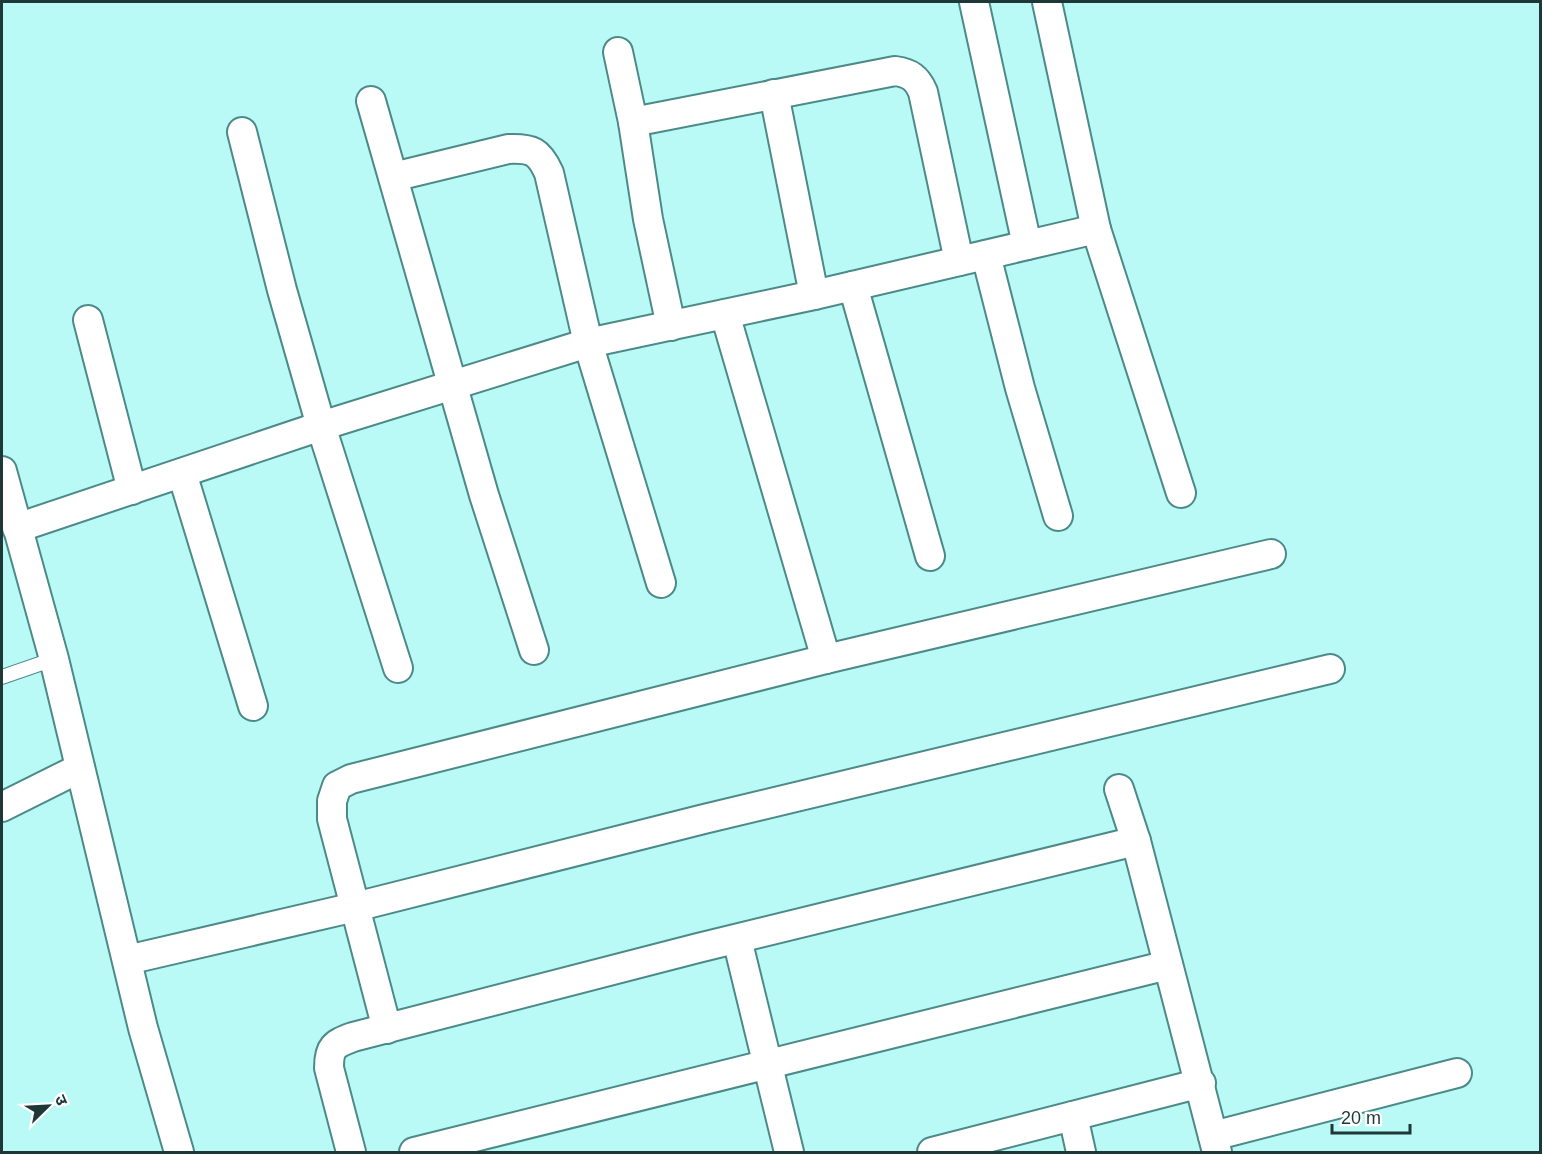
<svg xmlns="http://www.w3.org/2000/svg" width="1542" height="1154" font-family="Arial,'Noto Sans Devanagari',sans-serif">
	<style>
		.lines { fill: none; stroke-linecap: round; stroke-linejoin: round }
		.service-casing { stroke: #4c8a88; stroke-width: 16 }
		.minor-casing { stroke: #4c8a88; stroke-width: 32 }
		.service { stroke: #fff; stroke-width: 14 }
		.minor { stroke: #fff; stroke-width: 28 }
	</style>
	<rect width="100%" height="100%" fill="#b9f9f6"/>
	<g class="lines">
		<g class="service-casing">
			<polyline id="service" points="2,677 54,659"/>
		</g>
		<g class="minor-casing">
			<g id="minor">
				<polyline points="974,2 1027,245"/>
				<polyline points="1047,2 1096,229 1181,493"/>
				<polyline points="618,52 633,122 648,219 671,326"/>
				<polyline points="774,94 814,295"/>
				<polyline points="371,101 484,495 534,650"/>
				<path d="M633,122L895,71C910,73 917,78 923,92L959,261"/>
				<polyline points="242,132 282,290 321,426 398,668"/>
				<path d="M393,177L508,149C532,148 539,151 549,173L588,343L661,583"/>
				<polyline points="986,255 1020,388 1058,516"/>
				<polyline points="853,286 930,556"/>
				<polyline points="725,314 826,659"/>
				<polyline points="88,320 132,490"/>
				<polyline points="2,471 54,659 143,1028 179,1152"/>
				<polyline points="182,473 253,706"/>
				<polyline points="17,528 321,426 588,343 814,295 1096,229"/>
				<polyline points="1119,789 1136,841 1217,1152"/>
				<polyline points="2,807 80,768"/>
				<polyline points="737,939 789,1152"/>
				<polyline points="127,960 355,907 704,819 1330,669"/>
				<polyline points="387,1029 332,819 332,801 337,786 351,779 826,659 1271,554"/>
				<polyline points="1073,1116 1081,1152"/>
				<polyline points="1213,1136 1457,1073"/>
				<path d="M351,1152L329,1068C329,1047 334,1044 353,1037L698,948L1136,841"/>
				<polyline points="414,1152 1168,965"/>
				<polyline points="932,1152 1201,1083"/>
			</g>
		</g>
		<use href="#service" class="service"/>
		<use href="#minor" class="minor"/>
	</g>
	<rect width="1542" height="1154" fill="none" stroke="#1e3837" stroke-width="6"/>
	<g transform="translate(48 1106) rotate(66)" stroke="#ffffff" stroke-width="4.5" paint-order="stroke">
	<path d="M0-4.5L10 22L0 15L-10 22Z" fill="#1e3837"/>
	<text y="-9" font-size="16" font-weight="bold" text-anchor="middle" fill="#1e3837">उ</text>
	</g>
	<path d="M1332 1124v9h78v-9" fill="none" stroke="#1e3837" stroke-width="3"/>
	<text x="1341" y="1124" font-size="18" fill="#1e3837" stroke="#ffffff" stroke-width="4.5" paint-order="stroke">20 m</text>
</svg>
